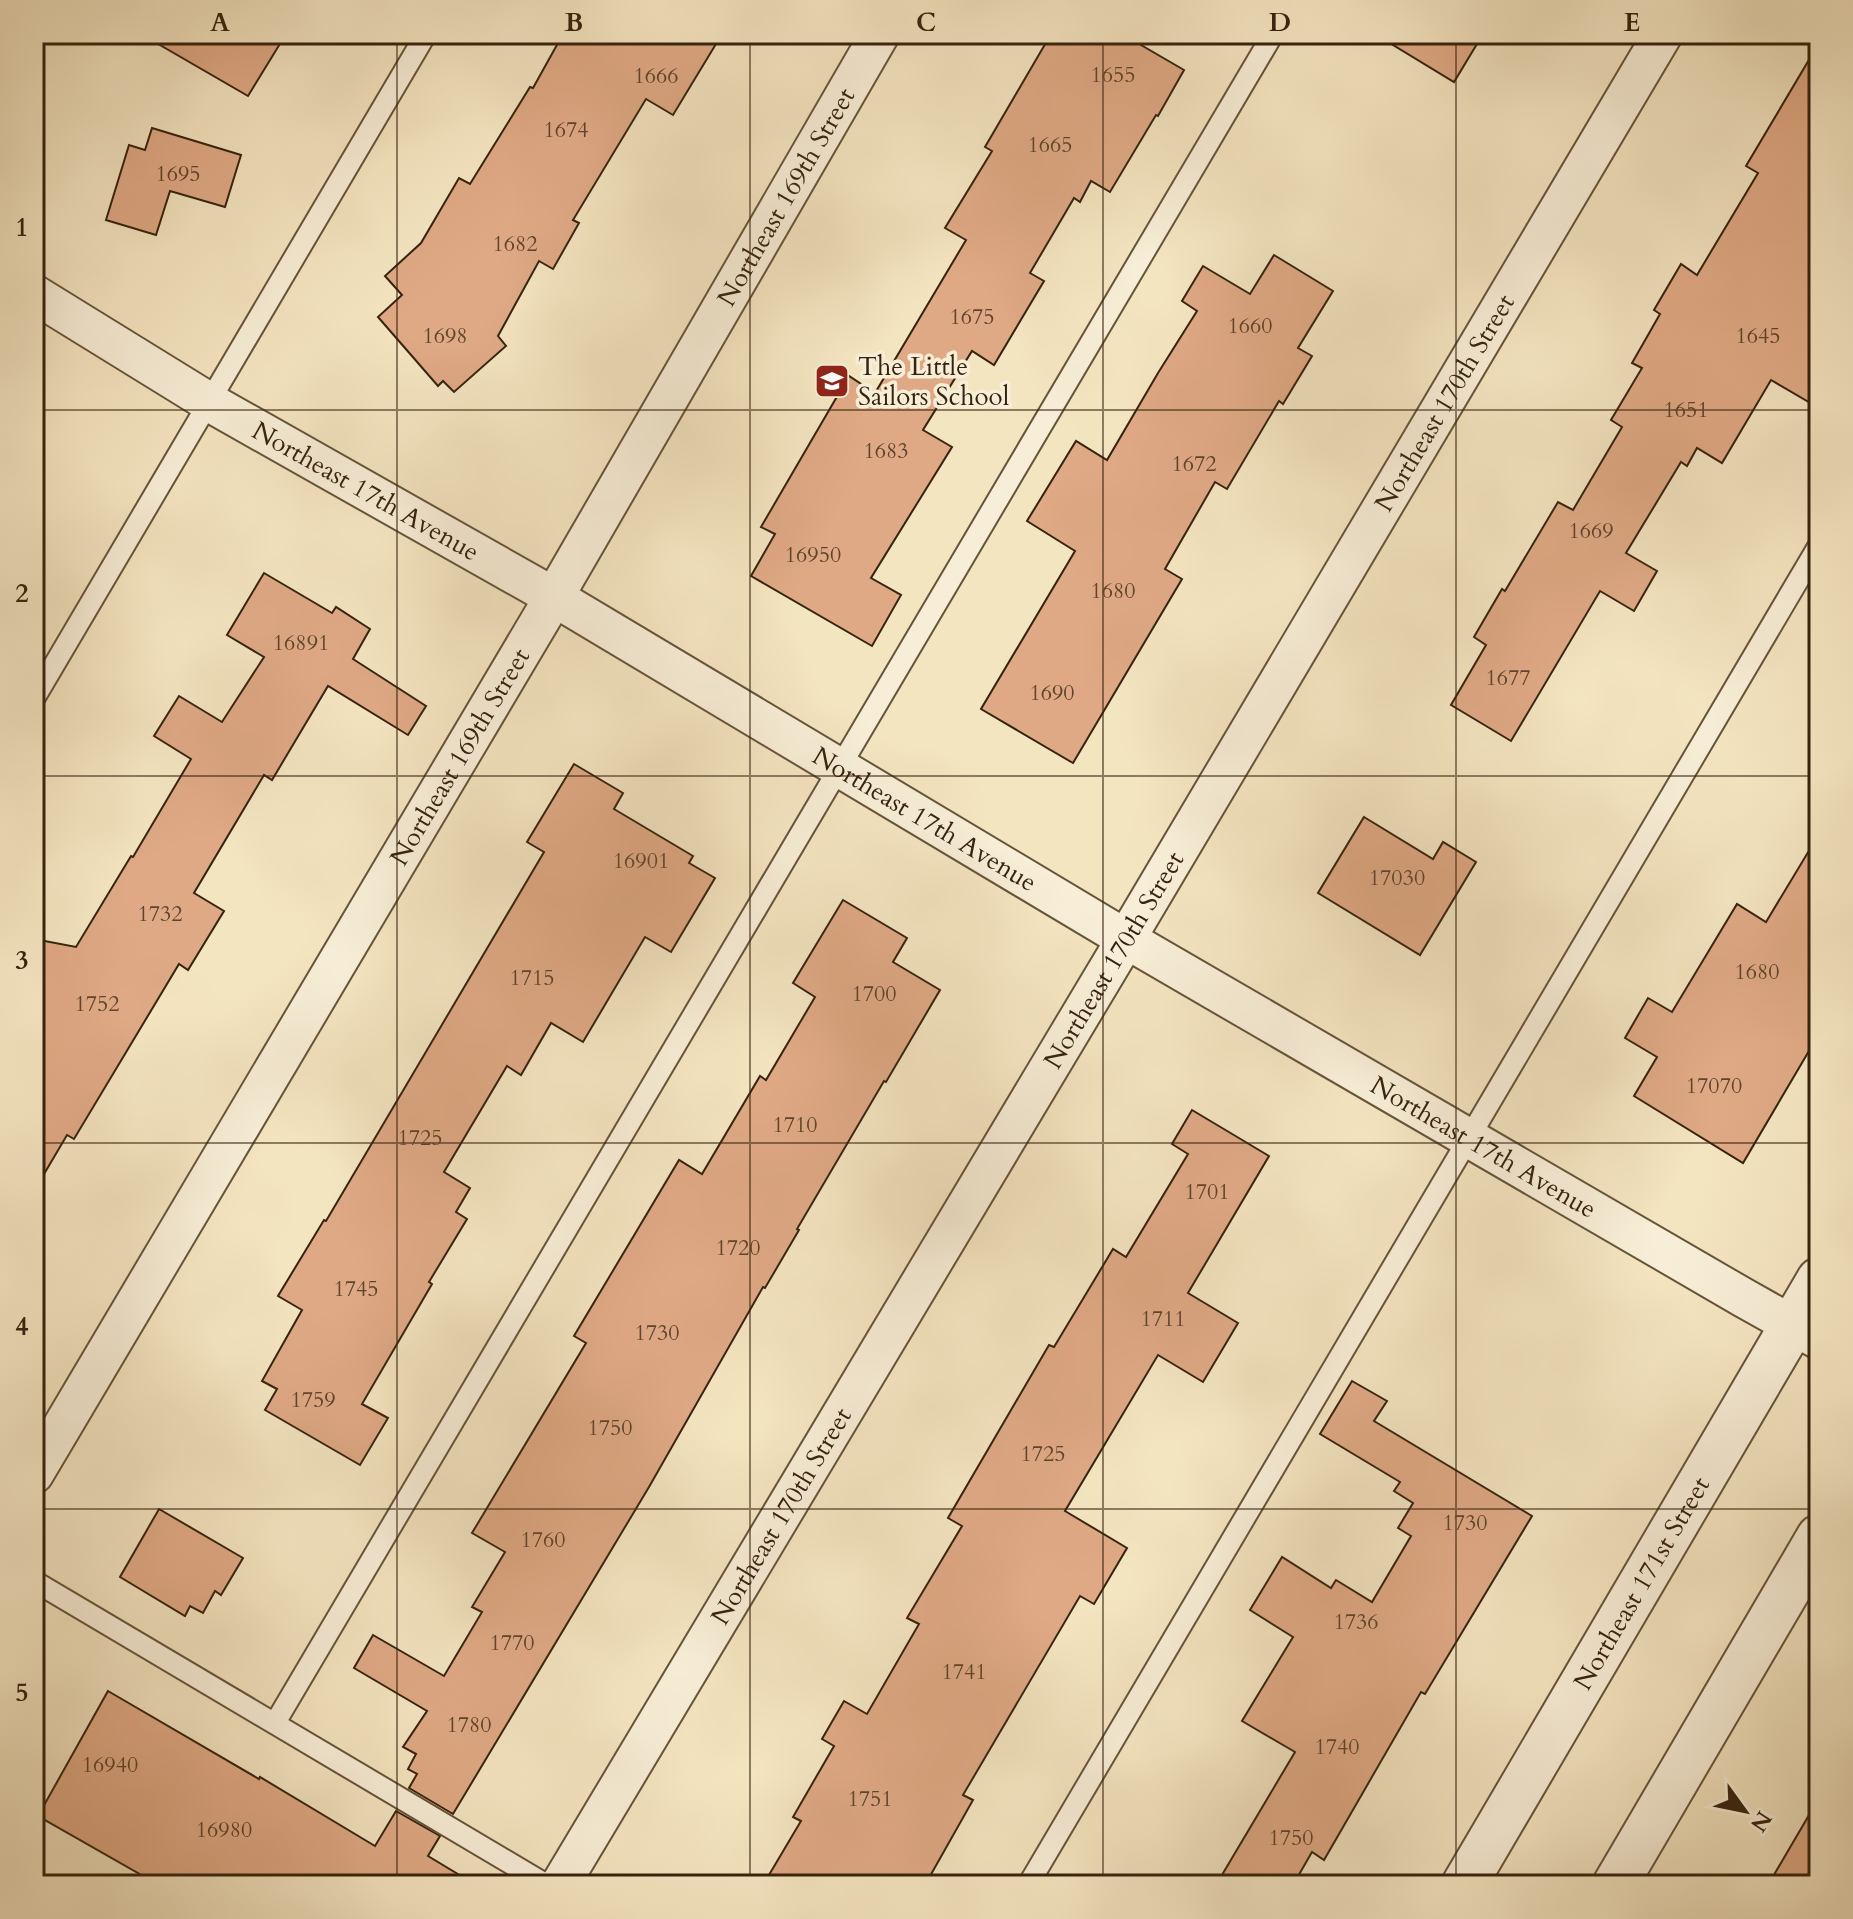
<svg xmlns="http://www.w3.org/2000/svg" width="1853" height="1919" font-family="Cardo,serif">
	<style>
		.building { fill: #dfa985; stroke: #36230d; stroke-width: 2 }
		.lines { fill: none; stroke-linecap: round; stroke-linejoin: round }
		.service-casing { stroke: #66543a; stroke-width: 24 }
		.minor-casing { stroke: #66543a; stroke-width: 42 }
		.tertiary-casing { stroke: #66543a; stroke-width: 48 }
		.service { stroke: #f8eed7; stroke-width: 20 }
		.minor { stroke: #f8eed7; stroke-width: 38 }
		.tertiary { stroke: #f8eed7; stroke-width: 44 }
		.grid { fill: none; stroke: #36230d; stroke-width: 2; stroke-opacity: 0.55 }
		.labels { text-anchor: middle; stroke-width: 7; stroke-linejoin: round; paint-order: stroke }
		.number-label { font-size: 22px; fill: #60442b }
		.street-label { font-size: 26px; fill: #36230d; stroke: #f8eed7 }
		.poi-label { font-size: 26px; fill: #36230d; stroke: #f8eed7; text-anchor: start }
		.neatline { fill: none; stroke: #36230d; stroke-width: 3 }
		.grid-label { font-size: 26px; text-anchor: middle; font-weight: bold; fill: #36230d }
	</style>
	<rect width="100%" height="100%" fill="#f4e5c1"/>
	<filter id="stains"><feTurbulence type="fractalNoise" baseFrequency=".0025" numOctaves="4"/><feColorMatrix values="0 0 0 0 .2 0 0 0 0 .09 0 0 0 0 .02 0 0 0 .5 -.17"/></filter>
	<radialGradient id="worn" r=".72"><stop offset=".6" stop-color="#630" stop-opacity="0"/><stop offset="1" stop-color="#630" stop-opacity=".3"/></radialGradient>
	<g class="building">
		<polygon points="141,34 286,34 248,96"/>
		<polygon points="563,34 722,34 673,115 646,99 573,220 579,223 553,269 539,261 498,336 506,346 454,392 443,381 438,386 378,317 402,295 385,276 421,243 459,178 470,184 530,87 533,88"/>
		<polygon points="1051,34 1122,34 1184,70 1158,116 1156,115 1110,192 1091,181 1080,202 1074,198 1030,273 1044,281 994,365 972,351 923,430 952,447 871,578 901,595 872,646 751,576 775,534 761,527 849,376 875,393 966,240 945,228 992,151 985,147"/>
		<polygon points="1375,34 1483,34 1454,82"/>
		<polygon points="1819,43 1819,408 1771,380 1722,463 1697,448 1687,466 1681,462 1626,553 1657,571 1634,611 1600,591 1511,741 1451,705 1486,645 1474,637 1502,589 1505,591 1558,502 1573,510 1622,427 1611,420 1642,368 1632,363 1660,314 1654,310 1681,264 1697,275 1758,173 1746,166"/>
		<polygon points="152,128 241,155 225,207 170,191 156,235 106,220 129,145 145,150"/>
		<polygon points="1274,255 1333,291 1298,348 1312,356 1283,404 1279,401 1227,489 1215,482 1165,569 1182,579 1073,763 981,709 1075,551 1027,521 1076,441 1107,460 1158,373 1197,311 1182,301 1203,266 1250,294"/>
		<polygon points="264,573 332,613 336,607 370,629 353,659 426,706 408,735 328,686 272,780 264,775 194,893 224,911 188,970 179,964 74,1139 67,1135 34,1191 34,939 76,947 131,856 133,857 191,759 154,736 179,696 222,722 264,657 227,635"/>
		<polygon points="574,764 623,793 614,809 693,856 689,863 715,878 671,952 645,937 583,1042 551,1023 521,1075 507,1066 444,1172 470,1188 456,1212 467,1219 429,1282 432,1284 362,1404 388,1418 360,1465 265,1410 277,1389 262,1381 302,1310 278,1296 324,1220 326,1221 544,852 527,842"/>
		<polygon points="1364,817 1433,859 1443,842 1476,862 1420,955 1318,893"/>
		<polygon points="1819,834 1819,1034 1743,1163 1634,1096 1657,1057 1625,1038 1648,998 1672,1012 1737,904 1766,922"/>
		<polygon points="843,900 907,938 893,962 940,990 886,1082 884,1081 797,1229 799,1230 765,1288 763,1287 649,1487 453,1814 409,1788 417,1774 408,1769 416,1754 403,1747 427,1711 354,1668 373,1635 444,1676 482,1612 472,1607 505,1552 472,1533 586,1343 574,1336 679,1160 702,1174 760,1076 766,1080 815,997 793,983"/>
		<polygon points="1192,1110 1269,1156 1188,1293 1238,1323 1203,1382 1158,1355 1065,1511 1127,1548 1094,1604 1080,1596 963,1795 973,1800 925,1885 763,1885 801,1821 793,1817 834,1746 822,1739 844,1701 867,1714 919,1624 907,1618 962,1526 948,1518 1049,1345 1054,1347 1113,1249 1126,1257 1188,1154 1172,1144"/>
		<polygon points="1352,1381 1387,1401 1374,1421 1532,1516 1425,1694 1421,1692 1324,1860 1312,1852 1293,1885 1216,1885 1295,1752 1242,1721 1293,1637 1250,1610 1282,1557 1331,1588 1336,1580 1372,1602 1411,1536 1398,1528 1413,1503 1394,1491 1400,1482 1320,1434"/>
		<polygon points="159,1509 243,1558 221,1595 215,1591 203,1613 190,1606 185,1616 120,1577"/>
		<polygon points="108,1691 259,1779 260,1777 375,1846 396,1811 440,1836 428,1856 476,1885 159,1885 38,1816"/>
		<polygon points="1819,1798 1819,1885 1768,1885"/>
	</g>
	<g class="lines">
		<g class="service-casing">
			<g id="service">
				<polyline points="34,699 426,34"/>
				<polyline points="34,1581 547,1885"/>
				<polyline points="275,1723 1273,34"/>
				<polyline points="1028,1885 1819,545"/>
			</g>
		</g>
		<g class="minor-casing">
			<g id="minor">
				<path id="s1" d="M34,294L209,402L554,597L1126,939L1744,1298L1819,1340"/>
				<path id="s2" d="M34,1474L554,597L880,34"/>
				<path id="s3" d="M560,1885L1126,939L1663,34"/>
			</g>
		</g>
		<g class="tertiary-casing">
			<g id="tertiary">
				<path id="s4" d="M1464,1885L1819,1280"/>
				<polyline points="1615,1885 1819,1537"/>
			</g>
		</g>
		<use href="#service" class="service"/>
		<use href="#minor" class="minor"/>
		<use href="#tertiary" class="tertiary"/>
	</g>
	<path class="grid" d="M397,34V1885M750,34V1885M1103,34V1885M1456,34V1885M34,410H1819M34,776H1819M34,1143H1819M34,1509H1819"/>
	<defs>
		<g id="school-square" transform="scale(1.8)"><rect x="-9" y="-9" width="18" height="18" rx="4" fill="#8f2418" stroke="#f8eed7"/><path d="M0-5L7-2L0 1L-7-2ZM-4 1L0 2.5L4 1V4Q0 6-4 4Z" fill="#fff"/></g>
	</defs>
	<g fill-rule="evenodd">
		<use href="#school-square" x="832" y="381"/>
	</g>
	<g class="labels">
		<g class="number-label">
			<text x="1113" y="82">1655</text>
			<text x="656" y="83">1666</text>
			<text x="566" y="137">1674</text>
			<text x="1050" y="152">1665</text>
			<text x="178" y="181">1695</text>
			<text x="515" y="251">1682</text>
			<text x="972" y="324">1675</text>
			<text x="1250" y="333">1660</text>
			<text x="445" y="343">1698</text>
			<text x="1758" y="343">1645</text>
			<text x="1686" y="417">1651</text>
			<text x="886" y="458">1683</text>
			<text x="1194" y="471">1672</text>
			<text x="1591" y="538">1669</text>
			<text x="813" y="562">16950</text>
			<text x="1113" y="598">1680</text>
			<text x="301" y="650">16891</text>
			<text x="1508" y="685">1677</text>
			<text x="1052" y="700">1690</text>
			<text x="641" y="868">16901</text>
			<text x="1397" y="885">17030</text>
			<text x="160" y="921">1732</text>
			<text x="1757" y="979">1680</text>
			<text x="532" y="985">1715</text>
			<text x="874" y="1001">1700</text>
			<text x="97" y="1011">1752</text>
			<text x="1714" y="1093">17070</text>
			<text x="795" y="1132">1710</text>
			<text x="420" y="1145">1725</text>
			<text x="1207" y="1199">1701</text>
			<text x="738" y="1255">1720</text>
			<text x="356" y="1296">1745</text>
			<text x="1163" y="1326">1711</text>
			<text x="657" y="1340">1730</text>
			<text x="313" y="1407">1759</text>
			<text x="610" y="1435">1750</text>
			<text x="1043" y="1461">1725</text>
			<text x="1465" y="1530">1730</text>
			<text x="543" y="1547">1760</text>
			<text x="1356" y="1629">1736</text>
			<text x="512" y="1650">1770</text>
			<text x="964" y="1679">1741</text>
			<text x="469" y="1732">1780</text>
			<text x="1337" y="1754">1740</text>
			<text x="110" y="1772">16940</text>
			<text x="870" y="1806">1751</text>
			<text x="224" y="1837">16980</text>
			<text x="1291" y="1845">1750</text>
		</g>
		<g class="street-label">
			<text dy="9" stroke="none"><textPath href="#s2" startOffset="1482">Northeast 169th Street</textPath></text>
			<text dy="9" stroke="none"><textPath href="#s3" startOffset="1726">Northeast 170th Street</textPath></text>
			<text dy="9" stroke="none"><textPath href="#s1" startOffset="386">Northeast 17th Avenue</textPath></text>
			<text dy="9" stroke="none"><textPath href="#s2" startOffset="834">Northeast 169th Street</textPath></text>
			<text dy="9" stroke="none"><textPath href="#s1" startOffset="1034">Northeast 17th Avenue</textPath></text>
			<text dy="9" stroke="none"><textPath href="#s3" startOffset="1078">Northeast 170th Street</textPath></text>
			<text dy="9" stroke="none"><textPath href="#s1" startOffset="1682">Northeast 17th Avenue</textPath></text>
			<text dy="9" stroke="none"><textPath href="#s3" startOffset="430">Northeast 170th Street</textPath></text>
			<text dy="9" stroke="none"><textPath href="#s4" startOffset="350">Northeast 171st Street</textPath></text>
		</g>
		<g class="poi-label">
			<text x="858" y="375">The Little<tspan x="858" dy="30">Sailors School</tspan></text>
		</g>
	</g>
	<rect width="1853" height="1919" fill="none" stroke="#f4e5c1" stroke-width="88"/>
	<g transform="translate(1745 1811) rotate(123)" stroke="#f8eed7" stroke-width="6" paint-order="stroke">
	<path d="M0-6L14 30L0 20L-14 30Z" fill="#36230d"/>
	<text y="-12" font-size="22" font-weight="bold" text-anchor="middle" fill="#36230d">N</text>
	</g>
	<rect x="44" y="44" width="1765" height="1831" class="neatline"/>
	<g class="grid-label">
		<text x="220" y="31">A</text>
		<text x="574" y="31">B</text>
		<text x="926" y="31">C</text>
		<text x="1280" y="31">D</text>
		<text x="1632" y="31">E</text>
		<text x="22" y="236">1</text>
		<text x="22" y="602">2</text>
		<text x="22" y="969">3</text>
		<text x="22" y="1335">4</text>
		<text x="22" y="1701">5</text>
	</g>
	<rect width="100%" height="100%" filter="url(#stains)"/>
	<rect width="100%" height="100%" fill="url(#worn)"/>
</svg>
